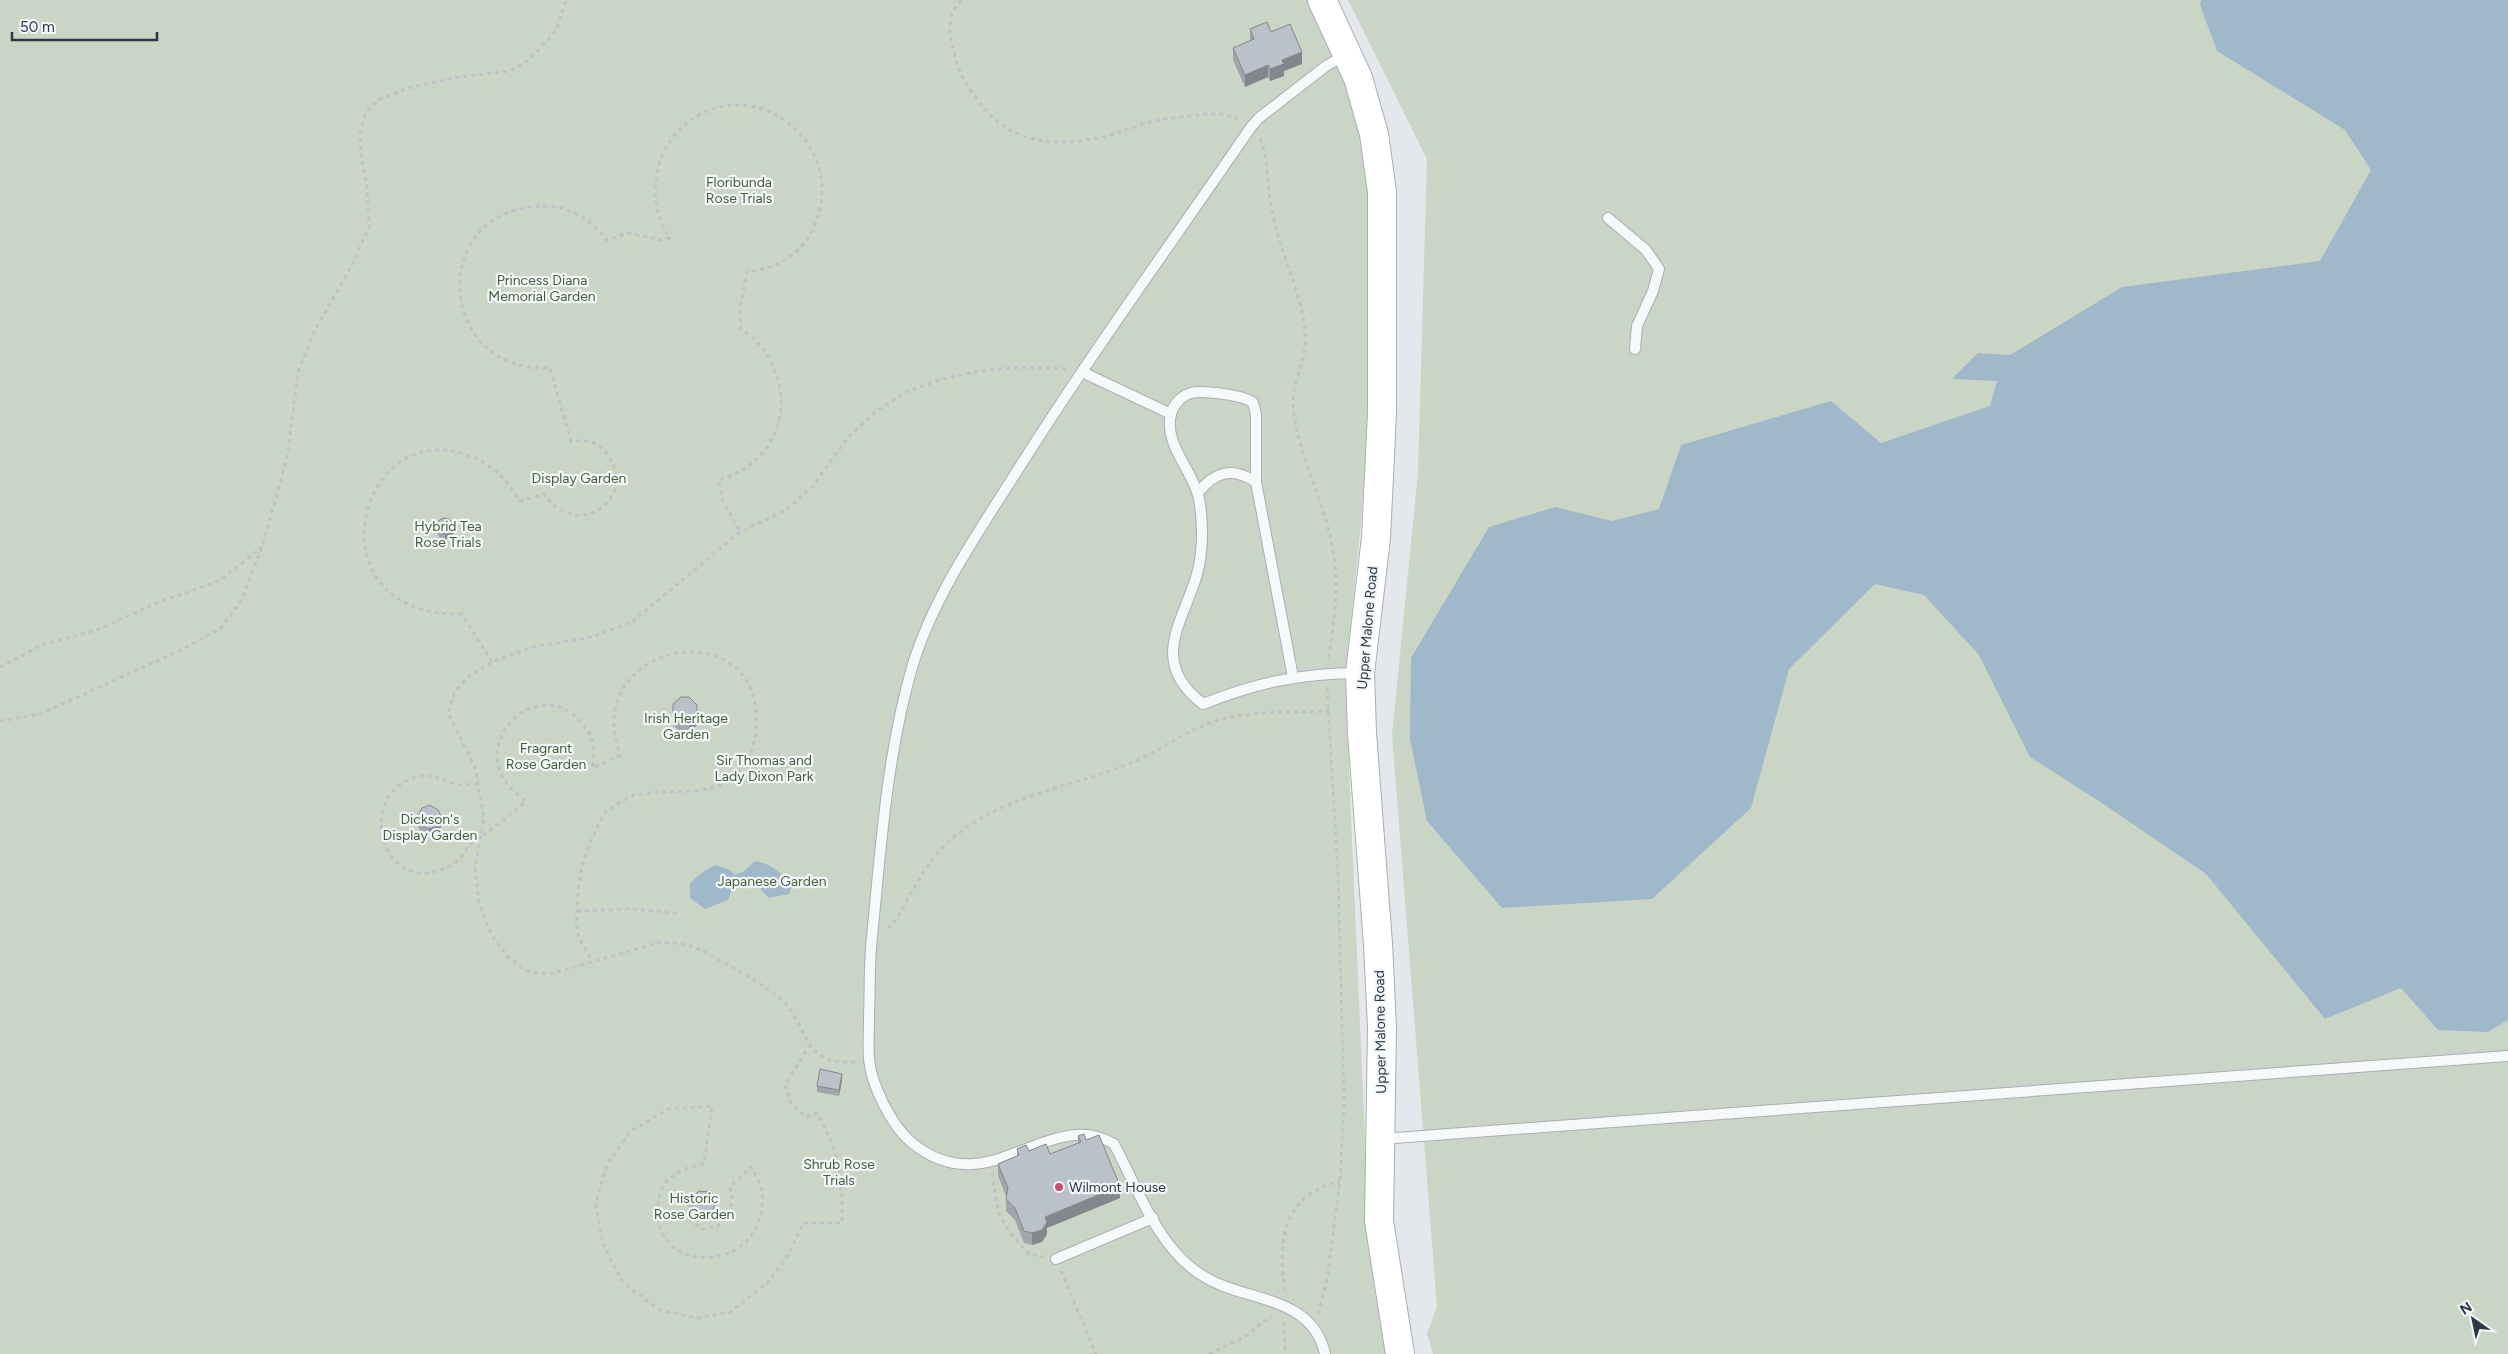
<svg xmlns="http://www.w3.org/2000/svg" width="2508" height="1354" font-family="Figtree,sans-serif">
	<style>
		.green { fill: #cbd5c5 }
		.water { fill: #a0b9ca }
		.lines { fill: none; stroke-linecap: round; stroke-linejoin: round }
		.service-casing { stroke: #a9afb5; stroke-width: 12 }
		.secondary-casing { stroke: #a9afb5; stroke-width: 30 }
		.path { stroke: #bdc2c6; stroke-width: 3; stroke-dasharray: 4 4; stroke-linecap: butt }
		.service { stroke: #f6f8f9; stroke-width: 10 }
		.secondary { stroke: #fff; stroke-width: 28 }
		.wall { fill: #a1a6ac }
		.shaded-wall { fill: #83878c }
		.building { fill: #bbc1c8; stroke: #83878c }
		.poi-dot { fill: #cc4d6d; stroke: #f3f6f8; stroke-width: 2 }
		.labels { text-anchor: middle; stroke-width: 4.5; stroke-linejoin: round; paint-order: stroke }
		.park-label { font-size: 14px; fill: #445f39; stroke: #f3f6f8 }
		.street-label { font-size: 14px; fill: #2b3743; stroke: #f3f6f8 }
		.poi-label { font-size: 14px; fill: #2b3743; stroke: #f3f6f8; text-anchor: start }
	</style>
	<rect width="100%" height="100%" fill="#e4e7eb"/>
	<g class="green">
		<polygon points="0,0 1307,0 1348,82 1364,138 1369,195 1369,414 1360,533 1345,676 1365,1141 1367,1221 1389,1354 0,1354"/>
		<polygon points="1348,0 2508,0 2508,1354 1433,1354 1427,1333 1437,1307 1392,735 1418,473 1427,159"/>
	</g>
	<g class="water">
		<polygon points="2201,0 2508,0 2508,1020 2488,1032 2438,1030 2401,988 2325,1019 2206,874 2102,803 2030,757 1979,655 1924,595 1875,584 1789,669 1751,808 1652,899 1502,908 1427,821 1410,739 1411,658 1489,527 1555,507 1612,521 1659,509 1681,445 1831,401 1881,443 1990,406 1997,381 1952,379 1978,353 2010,355 2122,287 2320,261 2371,170 2345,130 2217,51 2200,5"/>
		<path d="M755,861C770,863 783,874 792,886L789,894L769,898L750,878L734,884L728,900L705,909L690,898V883L704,871L716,865L730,870L735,875L744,871Z"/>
	</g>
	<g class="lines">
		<g class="service-casing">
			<g id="service">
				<polyline points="1608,218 1646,250 1659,269 1653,291 1637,326 1635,349"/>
				<polyline points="1082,372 1171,414"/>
				<path d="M1198,493C1215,471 1232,467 1256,482"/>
				<path d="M1293,677L1256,482V414C1255,411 1254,406 1253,403C1247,395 1200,390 1191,393C1181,396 1173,405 1171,414C1164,443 1189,466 1197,492C1202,506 1203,537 1201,552C1197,609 1139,655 1203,704C1255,683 1302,673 1359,673"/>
				<polyline points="1381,1139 2508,1056"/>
				<polyline points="1056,1259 1153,1218"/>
				<path d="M1325,1354C1312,1293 1242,1303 1200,1274C1157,1246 1137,1187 1114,1144C1047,1105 989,1207 911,1142C891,1125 871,1084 869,1059C868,1046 869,1032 869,1018C870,991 869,964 872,937C881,845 887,753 913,664C934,597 975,537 1012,479C1087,359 1171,244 1251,127L1259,118L1326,66L1345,55"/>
			</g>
		</g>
		<g class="secondary-casing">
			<polyline id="secondary" points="1322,0 1358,78 1374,134 1382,192 1382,413 1376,538 1360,673 1362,733 1378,944 1382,1027 1379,1221 1400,1354"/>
		</g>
		<g class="path">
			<path d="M961,0C944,20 950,37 956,60C961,79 973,94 985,109C1017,148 1068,147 1114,134C1127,130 1140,124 1154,121C1165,118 1177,118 1188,116C1207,114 1222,111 1240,120"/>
			<path d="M1260,139C1267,156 1267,173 1269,191C1270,204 1274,218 1277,231C1286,269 1307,304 1305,345C1304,364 1292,384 1293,404C1297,457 1327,504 1334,556C1339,591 1333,628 1328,662"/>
			<path d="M492,662L462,614C309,617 356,419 464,454C490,462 506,478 520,501L544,494C562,521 599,524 614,492C622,475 610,451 594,443C587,440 578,441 571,441L550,368C440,374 427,219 531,207C566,203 585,215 607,240L628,233L661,240L670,238C657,221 654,201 656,181C657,164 664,149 674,136C736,62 849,132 816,222C805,252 778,269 747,272L740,309L741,329C747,334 755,338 759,344C793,384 788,443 741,471C734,475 726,477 719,480L722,499L740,532"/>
			<polyline points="0,667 42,645 97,630 159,602 219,581 261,548"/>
			<polyline points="0,721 40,714 177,652 220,629 241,601 262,547 287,458 298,372 314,332 353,263 369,227 367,186 361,156 360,131 366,112 378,100 408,88 453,78 510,71 529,60 556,31 566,0"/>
			<path d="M478,784C471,784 462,786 455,784C438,778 426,771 408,780C357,804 384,891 441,870C450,866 458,862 463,855C466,851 468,845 472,843C491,831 508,816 526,801C457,756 528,676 575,716C581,722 588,729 591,737C595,747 593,759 593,768L620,755C581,646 746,612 756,710C758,729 755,749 744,765C717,800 686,788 650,793C644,794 637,794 632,796C624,800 609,808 603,815C600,820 598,827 595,832C581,861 578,880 577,912C577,918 576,926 577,931C580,942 587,952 592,962"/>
			<polyline points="577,911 631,909 677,913"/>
			<path d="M888,928L896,920C912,893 925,863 948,842C1000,795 1070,788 1131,763C1162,750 1190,727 1223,719C1258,711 1293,712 1329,711"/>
			<path d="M855,1062C804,1065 810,1033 786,1004C773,989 710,953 691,946C681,943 672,943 661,942L549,974L529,972L508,957L492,936L479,904L475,868L484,818L475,767L448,713L455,691L469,676L492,662L532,647L592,637L632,622L740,532L786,510L813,486L848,437L879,409L908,391L942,379L980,371L1021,367L1066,369"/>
			<polyline points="992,1173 998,1212 1010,1233 1029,1254 1044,1257"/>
			<path d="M695,1197L687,1209L691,1221L702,1229L718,1226C731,1214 734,1203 730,1186L751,1167C755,1174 761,1183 762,1191C771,1278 643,1279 659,1198C663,1175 684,1168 704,1164L712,1106L668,1109L631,1131L607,1164L596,1204L603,1244L623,1283L660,1310L697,1318L730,1312L768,1282L789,1254L803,1223H842C843,1178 839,1152 817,1113L806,1117L791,1104L785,1085L809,1046"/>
			<polyline points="1061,1271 1096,1354"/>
			<path d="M1285,1291C1278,1239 1282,1196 1340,1181"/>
			<polyline points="1318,1314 1327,1279 1340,1181 1344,1103 1338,873 1327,688"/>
			<polyline points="1284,1322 1285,1354"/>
			<polyline points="1209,1354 1242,1338 1272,1316"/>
		</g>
		<use href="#service" class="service"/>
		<use href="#secondary" class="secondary"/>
	</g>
	<g class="wall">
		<polygon points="1250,29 1271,32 1302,64 1284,71 1284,76 1270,81 1268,77 1245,87 1233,60 1233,48 1250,41"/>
		<polygon points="437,527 454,531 452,537 445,540 440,538 437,533"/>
		<polygon points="673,704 697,705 697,725 689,733 681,733 673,725"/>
		<polygon points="417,817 442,824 438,832 429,835 420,831 417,823"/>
		<polygon points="842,1080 839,1096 817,1092 817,1086"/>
		<polygon points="1078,1136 1086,1140 1120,1198 1047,1228 1047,1234 1042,1242 1032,1245 1024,1243 1015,1220 1006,1211 1006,1196 998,1176 998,1164 1017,1156 1017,1149 1050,1154 1078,1143"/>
		<polygon points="693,1197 714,1198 714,1215 709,1221 698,1220 692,1213"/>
	</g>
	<g class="shaded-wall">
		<polygon points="1302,52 1302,64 1284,71 1284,76 1270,81 1270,69 1282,60"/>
		<polygon points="1268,65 1268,77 1245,87 1245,75"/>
		<polygon points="454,525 454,531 452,537 445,540 445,534"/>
		<polygon points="697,713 697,725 689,733 689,721"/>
		<polygon points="442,818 442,824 438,832 429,835 429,829"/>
		<polygon points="842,1074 842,1080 839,1096 839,1090"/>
		<polygon points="1120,1186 1120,1198 1047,1228 1047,1234 1042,1242 1032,1245 1032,1233 1045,1217"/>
		<polygon points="714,1209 714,1215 709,1221 709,1215"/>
	</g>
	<g class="building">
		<polygon points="1267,22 1271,32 1290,24 1302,52 1282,60 1284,64 1270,69 1268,65 1245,75 1233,48 1254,39 1250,29"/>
		<circle cx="445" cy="526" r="8"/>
		<polygon points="681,697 689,697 697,705 697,713 689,721 681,721 673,713 673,704"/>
		<polygon points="430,805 438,810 442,818 438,826 429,829 420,825 417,817 422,808"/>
		<polygon points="820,1069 842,1074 839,1090 817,1086"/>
		<polygon points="1084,1134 1086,1140 1099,1135 1120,1186 1045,1217 1047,1222 1042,1230 1032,1233 1024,1231 1015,1208 1006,1199 1008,1188 998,1164 1019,1155 1017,1149 1026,1145 1029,1151 1046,1144 1050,1154 1081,1142 1078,1136"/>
		<polygon points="699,1191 709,1192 714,1198 714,1209 709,1215 698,1214 692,1207 693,1197"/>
	</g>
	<circle class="poi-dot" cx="1059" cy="1187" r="5"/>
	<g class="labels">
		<g class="park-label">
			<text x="739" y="187">Floribunda<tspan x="739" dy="16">Rose Trials</tspan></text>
			<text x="542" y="285">Princess Diana<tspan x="542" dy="16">Memorial Garden</tspan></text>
			<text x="579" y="483">Display Garden</text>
			<text x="448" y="531">Hybrid Tea<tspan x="448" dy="16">Rose Trials</tspan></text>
			<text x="686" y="723">Irish Heritage<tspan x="686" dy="16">Garden</tspan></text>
			<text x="546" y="753">Fragrant<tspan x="546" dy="16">Rose Garden</tspan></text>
			<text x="764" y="765">Sir Thomas and<tspan x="764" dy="16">Lady Dixon Park</tspan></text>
			<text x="430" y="824">Dickson's<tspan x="430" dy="16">Display Garden</tspan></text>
			<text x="772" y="886">Japanese Garden</text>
			<text x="839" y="1169">Shrub Rose<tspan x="839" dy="16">Trials</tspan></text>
			<text x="694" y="1203">Historic<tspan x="694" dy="16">Rose Garden</tspan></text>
		</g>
		<g class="street-label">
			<text transform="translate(1367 628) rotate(-85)" y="5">Upper Malone Road</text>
			<text transform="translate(1380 1032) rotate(-91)" y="5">Upper Malone Road</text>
		</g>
		<g class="poi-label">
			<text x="1069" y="1192">Wilmont House</text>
		</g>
	</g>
	<g transform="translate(2473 1319) rotate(327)" stroke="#f3f6f8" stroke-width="4" paint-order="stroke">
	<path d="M0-4L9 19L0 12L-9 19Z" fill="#2b3743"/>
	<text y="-8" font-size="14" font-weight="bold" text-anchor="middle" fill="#2b3743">N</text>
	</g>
	<path d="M12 32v8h145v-8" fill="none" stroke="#2b3743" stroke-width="2.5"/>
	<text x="20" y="32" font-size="15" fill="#2b3743" stroke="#f3f6f8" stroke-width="4" paint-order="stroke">50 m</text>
</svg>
